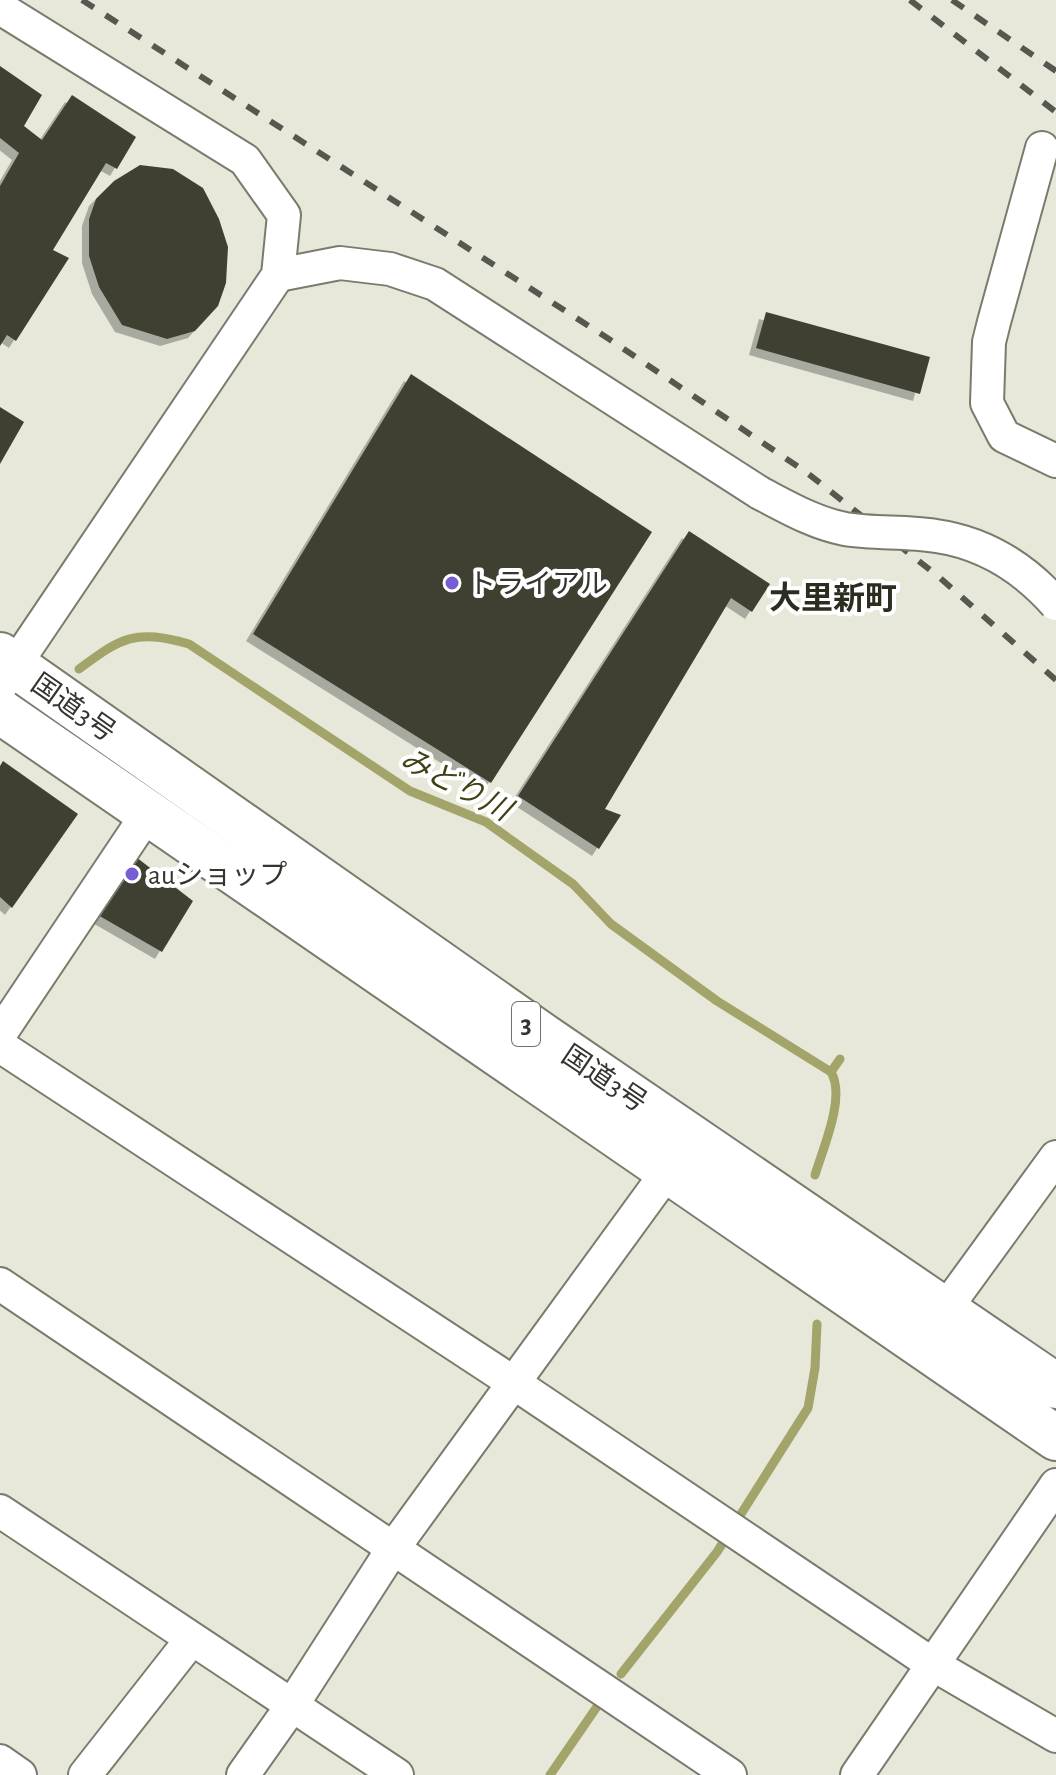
<svg xmlns="http://www.w3.org/2000/svg" width="1056" height="1775" font-family="'Alegreya Sans','Noto Sans JP',sans-serif">
	<style>
		.lines { fill: none; stroke-linecap: round; stroke-linejoin: round }
		.stream { stroke: #a2a46a; stroke-width: 9 }
		.building { fill: #3f4033; filter: url(#shadow) }
		.minor-casing { stroke: #7a7b6d; stroke-width: 36 }
		.highway-casing { stroke: #7a7b6d; stroke-width: 48 }
		.minor { stroke: #fff; stroke-width: 32 }
		.highway { stroke: #fff; stroke-width: 44 }
		.rail { stroke: #56574f; stroke-width: 6; stroke-dasharray: 14 14; stroke-linecap: butt }
		.minor-bridge-casing { stroke: #7a7b6d; stroke-width: 36; stroke-linecap: butt }
		.minor-bridge { stroke: #fff; stroke-width: 32 }
		.poi-dot { fill: #775cd6; stroke: #fff; stroke-width: 3 }
		.labels { text-anchor: middle; stroke-width: 8; stroke-linejoin: round; paint-order: stroke }
		.shield { fill: #fff; stroke: #71726d; stroke-width: 2 }
		.shield-label { font-size: 26px; font-weight: bold; fill: #34352f }
		.poi-label { font-size: 28px; fill: #34352f; stroke: #fff; text-anchor: start }
		.street-label { font-size: 28px; fill: #34352f; stroke: #fff }
		.water-label { font-size: 30px; font-style: italic; fill: #414113; stroke: #fff }
		.quarter-label { font-size: 32px; font-weight: bold; fill: #2c2c20; stroke: #fff }
	</style>
	<defs>
		<filter id="shadow"><feDropShadow dx="-7" dy="7" stdDeviation="0" flood-color="#0004"/></filter>
	</defs>
	<rect width="100%" height="100%" fill="#e7e8d9"/>
	<g class="lines">
		<g class="stream">
			<path d="M79,669C122,637 135,629 189,644L410,791L486,822L573,884L611,924L717,1001L831,1072C846,1097 823,1148 815,1175"/>
			<polyline points="831,1072 840,1059"/>
			<polyline points="621,1674 717,1552 808,1408 815,1368 817,1324"/>
			<polyline points="550,1775 605,1695"/>
		</g>
	</g>
	<g class="building">
		<polygon points="0,66 42,95 24,126 42,140 72,95 136,137 117,169 106,163 53,250 69,258 16,341 7,335 0,346 0,186 19,153 0,138"/>
		<polygon points="140,165 173,169 203,188 219,219 228,247 226,283 218,306 195,331 167,339 122,325 99,287 89,256 89,219 96,199 114,181"/>
		<polygon points="766,312 930,357 920,394 756,348"/>
		<polygon points="411,374 652,532 491,783 253,634"/>
		<polygon points="0,407 24,422 0,464"/>
		<polygon points="689,531 770,584 752,612 731,598 605,809 621,815 599,849 518,796"/>
		<polygon points="3,761 78,814 12,908 0,897 0,766"/>
		<polygon points="123,847 193,901 162,952 84,907"/>
	</g>
	<g class="lines">
		<g class="minor-casing">
			<g id="minor">
				<polyline points="0,8 245,160 284,215 278,275 0,687"/>
				<polyline points="1042,148 994,322 989,342 987,403 1004,436 1056,461"/>
				<polyline points="278,275 340,263 390,269 435,284 760,493"/>
				<polyline points="0,1034 148,813"/>
				<polyline points="0,1046 514,1383 932,1664 1056,1736"/>
				<polyline points="0,1284 730,1775"/>
				<polyline points="933,1326 1056,1157"/>
				<polyline points="0,1511 397,1775"/>
				<polyline points="0,1761 20,1775"/>
				<polyline points="85,1775 191,1640"/>
				<polyline points="243,1775 291,1707 392,1550 681,1153"/>
				<polyline points="857,1775 1056,1485"/>
			</g>
		</g>
		<g class="highway-casing">
			<g id="highway">
				<polyline points="0,655 546,1038 1056,1386"/>
				<polyline points="0,711 1056,1438"/>
			</g>
		</g>
		<use href="#minor" class="minor"/>
		<use href="#highway" class="highway"/>
		<g class="rail">
			<polyline points="82,0 609,339 806,472 939,577 1056,680"/>
			<polyline points="910,0 1056,112"/>
			<polyline points="952,0 1056,71"/>
		</g>
		<g class="minor-bridge-casing">
			<path id="minor-bridge" d="M760,493C787,507 814,523 845,529C875,534 906,531 936,536C985,543 1024,568 1056,604"/>
		</g>
		<use href="#minor-bridge" class="minor-bridge"/>
	</g>
	<g class="poi-dot">
		<circle cx="452" cy="583" r="8"/>
		<circle cx="132" cy="874" r="8"/>
	</g>
	<g class="labels">
		<rect class="shield" x="512" y="1002" width="28" height="44" rx="6"/>
		<g class="shield-label">
			<text x="526" y="1033">3</text>
		</g>
		<g class="poi-label">
			<text x="468" y="593">トライアル</text>
			<text x="148" y="884">auショップ</text>
		</g>
		<g class="street-label">
			<text transform="translate(74 707) rotate(35)" y="10">国道3号</text>
			<text transform="translate(605 1078) rotate(34)" y="10">国道3号</text>
		</g>
		<g class="water-label">
			<text transform="translate(456 784) rotate(28)" y="10">みどり川</text>
		</g>
		<g class="quarter-label">
			<text x="833" y="609">大里新町</text>
		</g>
	</g>
</svg>
